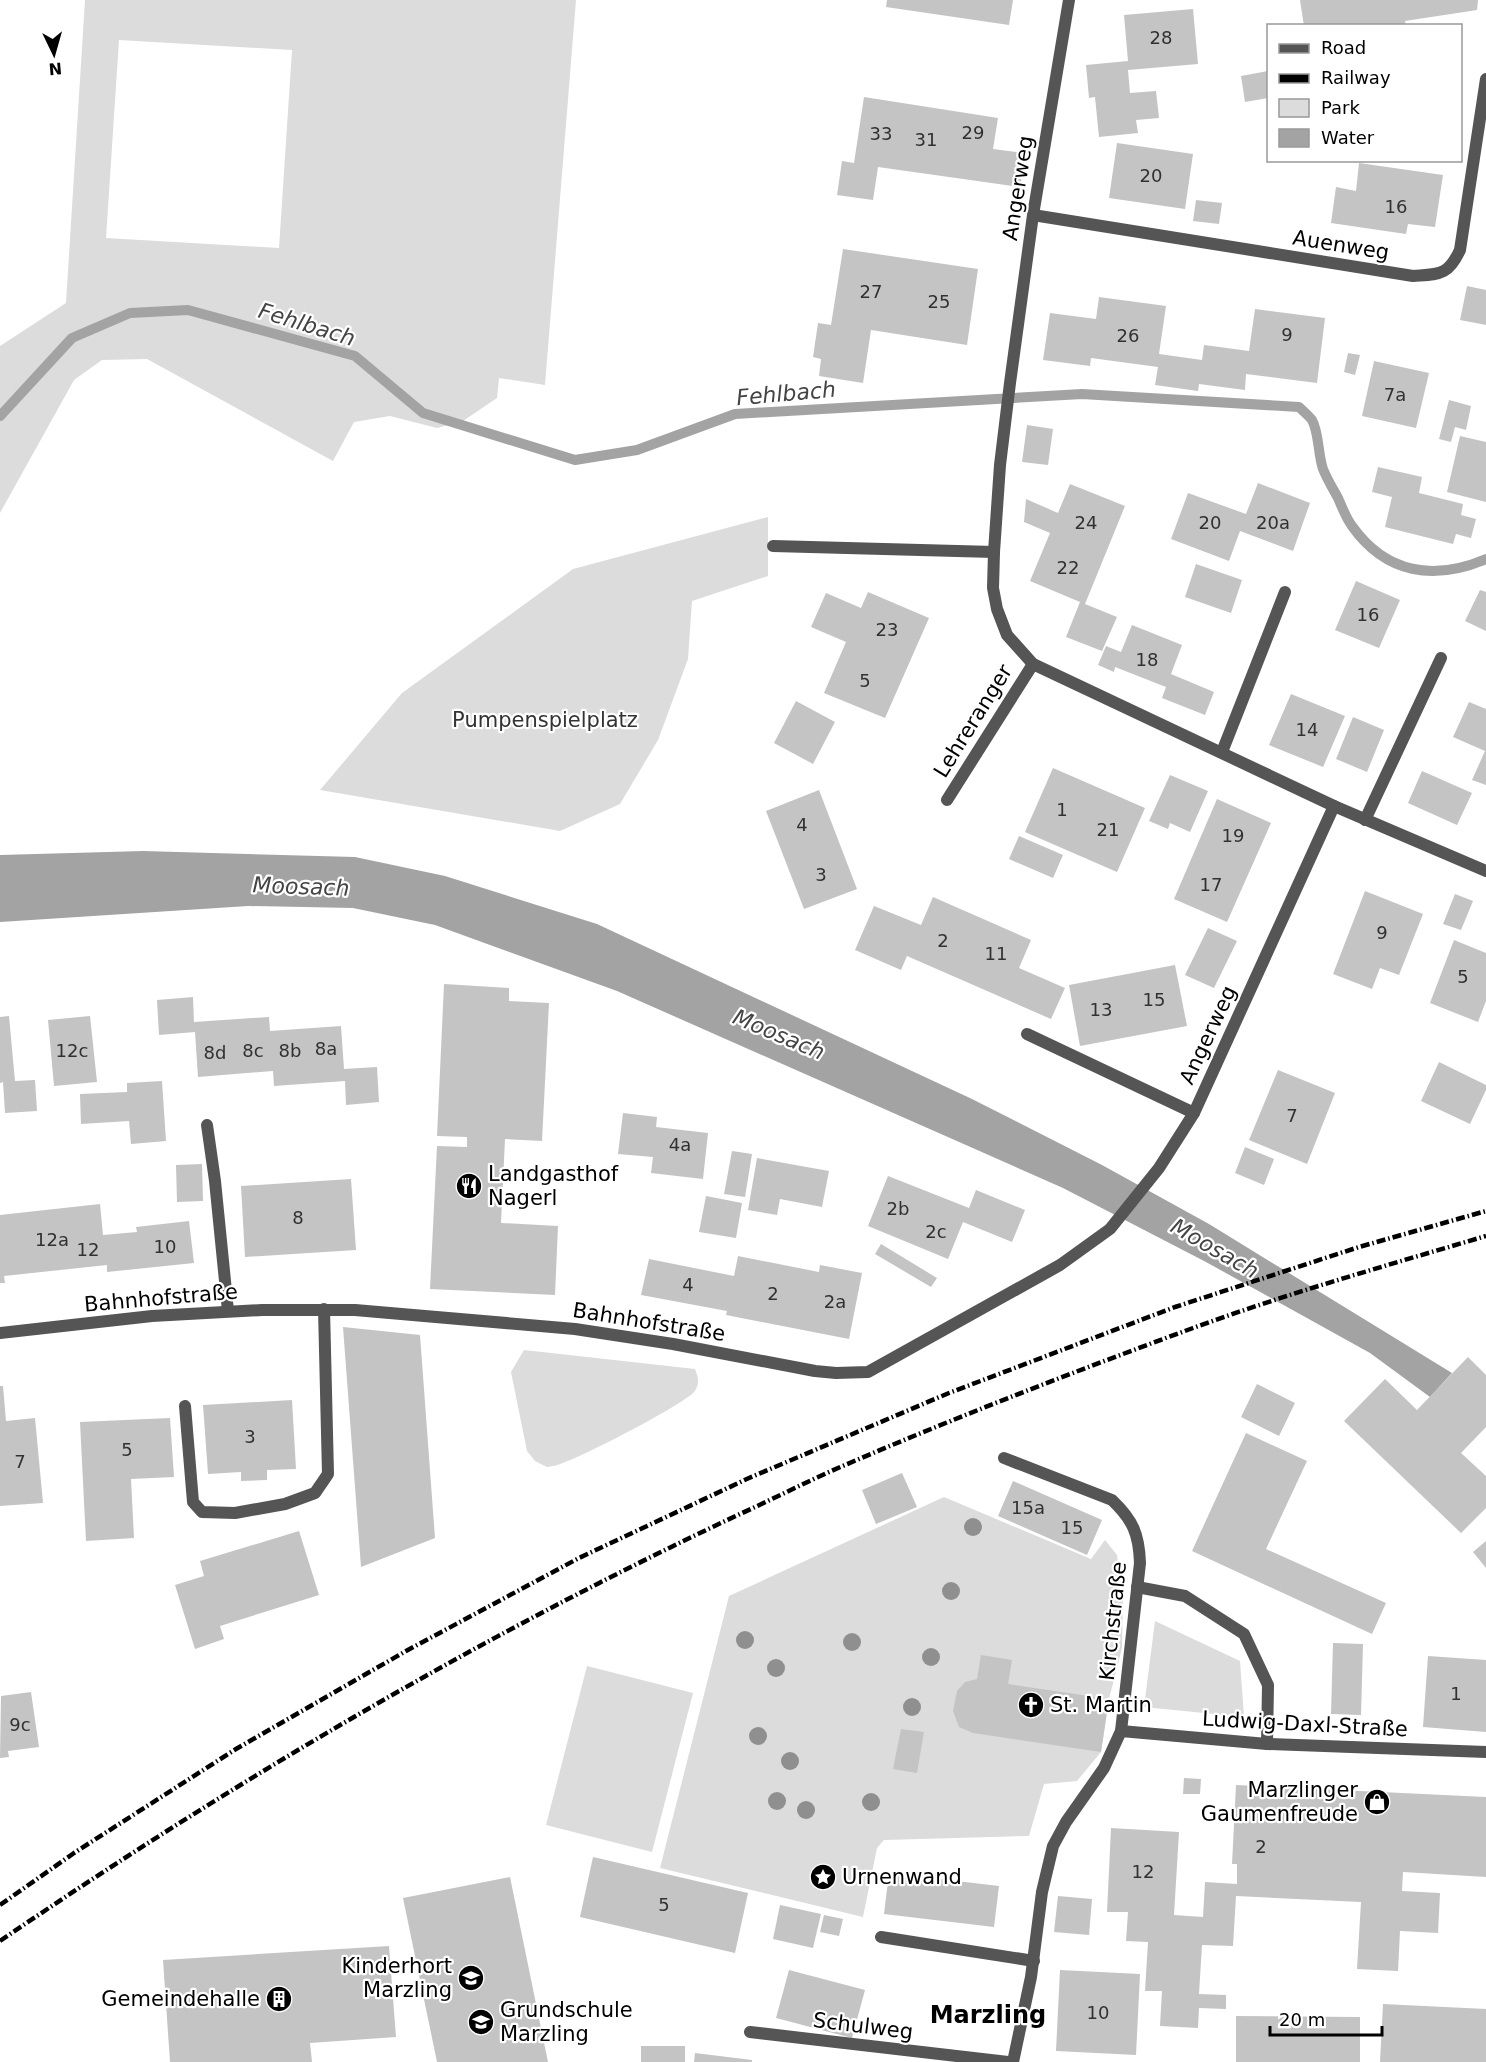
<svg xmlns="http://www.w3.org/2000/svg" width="1486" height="2062" font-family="'DejaVu Sans',sans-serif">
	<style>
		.green { fill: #dcdcdc; fill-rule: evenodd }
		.water { fill: #a3a3a3 }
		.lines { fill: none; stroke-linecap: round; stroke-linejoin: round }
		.stream { stroke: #a3a3a3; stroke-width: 10 }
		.building { fill: #c4c4c4 }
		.service { stroke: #555; stroke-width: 12 }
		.minor { stroke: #555; stroke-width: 12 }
		.rail { stroke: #000; stroke-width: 4.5; stroke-dasharray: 9 3 1.5 3; stroke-linecap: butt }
		.tree { fill: #8f8f8f }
		.labels { text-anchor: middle; stroke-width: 4.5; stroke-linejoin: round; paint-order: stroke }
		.number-label { font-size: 18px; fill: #313131 }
		.street-label { font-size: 21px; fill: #000; stroke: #fff }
		.park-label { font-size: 21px; fill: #333; stroke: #fff }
		.poi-label { font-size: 21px; fill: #000; stroke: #fff; text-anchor: start }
		.water-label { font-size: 22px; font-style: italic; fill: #444; stroke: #fff }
		.quarter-label { font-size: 24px; font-weight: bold; fill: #000; stroke: #fff }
	</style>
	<rect width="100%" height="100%" fill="#fff"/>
	<g class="green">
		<path d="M85,0H576L545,385L499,378L497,398L463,421L437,428L390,416L354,422L333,461L147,359L102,360L74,380L0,513V346L66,303ZM119,40L292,50L279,248L106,238Z"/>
		<polygon points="768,517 768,576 692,601 688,659 658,740 620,804 560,831 320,790 402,693 573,569"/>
		<path d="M524,1350L695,1369C698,1377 700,1383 695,1391C685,1404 580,1458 560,1464C556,1466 551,1466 547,1467L535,1461L527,1451L511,1372Z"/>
		<polygon points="944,1497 1091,1559 1105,1540 1117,1555 1123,1594 1122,1648 1109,1699 1101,1752 1077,1781 1044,1784 1029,1836 884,1840 877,1848 863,1917 660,1868 729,1596"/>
		<polygon points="1155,1621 1240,1661 1244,1717 1144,1707"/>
		<polygon points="587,1666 693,1693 652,1852 546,1825"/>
	</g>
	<polygon class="water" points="143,851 355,857 445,876 597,924 972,1099 1102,1165 1209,1224 1452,1373 1430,1397 1370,1353 1206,1262 1063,1188 617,991 435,925 353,908 248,906 0,922 0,855"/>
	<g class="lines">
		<path class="stream" d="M0,416L72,338L130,313L188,310L355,356L423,413L575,460L637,450L735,414L1082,394L1299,407C1303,411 1309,416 1312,420C1319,432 1318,455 1323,469C1327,479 1333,489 1338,498C1342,507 1346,518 1352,526C1386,574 1434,581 1486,559"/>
	</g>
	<g class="building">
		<polygon points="887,0 1013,0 1009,25 886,7"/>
		<polygon points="1300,0 1478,0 1477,10 1405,21 1406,26 1304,26"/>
		<polygon points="1193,9 1198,64 1128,70 1130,93 1156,91 1159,118 1136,120 1138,133 1099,137 1095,97 1089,98 1086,65 1128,61 1124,15"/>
		<polygon points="1268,71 1268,98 1245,102 1241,76"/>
		<polygon points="864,97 998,118 993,149 1025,153 1020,187 878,167 873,200 837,195 842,161 854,163"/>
		<polygon points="1117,143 1193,154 1185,209 1109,198"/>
		<polygon points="1359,163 1443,175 1435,227 1408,224 1406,234 1331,223 1336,187 1356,191"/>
		<polygon points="1196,200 1222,203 1219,224 1193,221"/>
		<polygon points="843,249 978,269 967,345 871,330 863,383 819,376 821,359 813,357 818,323 831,325"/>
		<polygon points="1467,286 1486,290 1486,325 1460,320"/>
		<polygon points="1099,297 1166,306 1159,354 1202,360 1204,345 1249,351 1255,309 1325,318 1317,383 1246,374 1245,390 1199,384 1198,391 1155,385 1158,367 1091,358 1090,366 1043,360 1050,313 1096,319"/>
		<polygon points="1348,353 1360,355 1355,375 1344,372"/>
		<polygon points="1374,361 1429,373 1416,428 1362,416"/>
		<polygon points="1449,400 1471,406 1466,430 1455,427 1451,442 1439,439"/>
		<polygon points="1027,425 1053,429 1048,465 1022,462"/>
		<polygon points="1460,436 1486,442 1486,502 1447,492"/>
		<polygon points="1378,467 1422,477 1419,493 1463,504 1461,515 1476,519 1471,538 1456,534 1453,544 1385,527 1392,497 1372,492"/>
		<polygon points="1258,483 1310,503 1293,551 1240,531 1229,561 1171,539 1188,493 1246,514"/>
		<polygon points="1070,484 1125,506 1085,604 1117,617 1102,651 1066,637 1080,602 1030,581 1050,533 1024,522 1026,499 1058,513"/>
		<polygon points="1196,564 1242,580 1231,613 1185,597"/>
		<polygon points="1356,581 1400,600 1379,648 1335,630"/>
		<polygon points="1480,590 1486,592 1486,631 1465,621"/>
		<polygon points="868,592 929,618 885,718 824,693 846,642 811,627 826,593 861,608"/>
		<polygon points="1132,625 1182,645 1171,674 1214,692 1205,715 1162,698 1166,687 1115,667 1114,672 1098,665 1106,646 1121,652"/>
		<polygon points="1291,694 1345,716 1323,767 1269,745"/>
		<polygon points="796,701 835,722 813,764 774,743"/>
		<polygon points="1469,702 1486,709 1486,785 1472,780 1485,751 1453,737"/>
		<polygon points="1353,717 1384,730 1367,772 1336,759"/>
		<polygon points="1053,768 1145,808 1117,872 1025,832"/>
		<polygon points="1422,771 1472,793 1457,825 1408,803"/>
		<polygon points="1170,775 1208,791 1190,832 1170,823 1168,829 1149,821"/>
		<polygon points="819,790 857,889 804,909 766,811"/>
		<polygon points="1217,799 1271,823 1227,922 1174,899"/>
		<polygon points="1019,836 1063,855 1053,878 1009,859"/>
		<polygon points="1365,891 1423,914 1399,975 1380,968 1372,989 1333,974"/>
		<polygon points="1455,894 1473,901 1461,930 1443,924"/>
		<polygon points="933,897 1031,940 1019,968 1065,988 1051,1019 907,956 901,970 855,950 874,906 921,925"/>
		<polygon points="1208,928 1237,941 1214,988 1185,975"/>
		<polygon points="1454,940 1486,953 1486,1001 1478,1022 1430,1003"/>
		<polygon points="1175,965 1187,1026 1080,1046 1069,985"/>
		<polygon points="444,984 509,988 509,1001 549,1003 542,1141 505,1139 501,1223 558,1226 555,1295 430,1289 437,1146 467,1147 467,1137 437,1136"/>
		<polygon points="193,997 194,1022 269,1017 270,1031 341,1026 344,1069 377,1067 379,1102 346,1105 345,1081 274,1086 273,1071 198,1077 195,1032 159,1035 157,1000"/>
		<polygon points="9,1016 15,1081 35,1080 37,1111 5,1113 3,1082 0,1083 0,1017"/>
		<polygon points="90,1016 97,1082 54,1086 48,1020"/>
		<polygon points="1439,1062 1486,1085 1486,1090 1470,1124 1421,1101"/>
		<polygon points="1278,1070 1335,1093 1307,1164 1249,1140"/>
		<polygon points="162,1081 166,1141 131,1144 129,1121 81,1124 80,1094 127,1092 127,1083"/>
		<polygon points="623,1113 657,1117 656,1127 708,1133 703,1179 651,1173 653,1157 618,1154"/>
		<polygon points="1245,1147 1274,1159 1264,1185 1235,1173"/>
		<polygon points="732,1151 752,1154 745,1197 724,1194"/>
		<polygon points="757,1158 829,1171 822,1207 780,1199 777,1215 748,1210"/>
		<polygon points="202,1164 203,1201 177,1202 176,1165"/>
		<polygon points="888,1176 969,1208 976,1190 1025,1210 1012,1242 963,1222 948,1259 868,1226"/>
		<polygon points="351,1179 356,1250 245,1257 241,1186"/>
		<polygon points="706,1196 742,1203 736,1238 699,1232"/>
		<polygon points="100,1204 103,1235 137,1232 136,1227 189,1221 194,1263 107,1272 107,1265 4,1276 5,1283 0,1283 0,1215"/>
		<polygon points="881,1244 937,1278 931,1287 875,1254"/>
		<polygon points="738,1256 819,1272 820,1265 862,1273 849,1339 726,1315 727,1311 641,1295 649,1259 734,1276"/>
		<polygon points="343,1327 420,1335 435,1538 361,1567"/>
		<polygon points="1468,1357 1486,1375 1486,1427 1461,1453 1486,1476 1486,1508 1461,1533 1344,1421 1385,1379 1417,1410"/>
		<polygon points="1257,1384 1295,1403 1279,1436 1241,1417"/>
		<polygon points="0,1386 3,1386 6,1421 35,1418 43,1503 0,1506"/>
		<polygon points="292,1400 296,1469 267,1470 267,1480 241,1481 241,1472 208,1474 203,1405"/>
		<polygon points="170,1418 174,1477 131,1479 134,1538 86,1541 80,1422"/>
		<polygon points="1246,1433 1307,1461 1266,1549 1386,1603 1372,1634 1192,1551"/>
		<polygon points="902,1473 917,1507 876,1524 862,1490"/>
		<polygon points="1013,1481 1102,1520 1087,1555 998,1516"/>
		<polygon points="299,1531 319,1595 220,1626 224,1639 195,1649 175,1585 204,1576 200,1561"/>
		<polygon points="1486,1541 1486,1568 1473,1552"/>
		<polygon points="1333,1643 1363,1644 1361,1715 1331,1714"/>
		<polygon points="981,1655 1012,1660 1008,1684 1109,1699 1101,1752 973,1733 959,1727 953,1711 957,1691 965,1682 977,1679"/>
		<polygon points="1428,1656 1486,1660 1486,1732 1423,1727"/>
		<polygon points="31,1692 39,1747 8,1751 9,1757 0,1758 1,1696"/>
		<polygon points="901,1729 924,1732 917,1773 893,1769"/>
		<polygon points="1184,1778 1201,1779 1200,1794 1183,1794"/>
		<polygon points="1236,1785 1486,1797 1486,1877 1403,1872 1402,1891 1440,1893 1438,1933 1400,1931 1398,1971 1357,1969 1361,1902 1236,1896 1233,1946 1202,1945 1199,1994 1226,1995 1226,2009 1199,2008 1198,2028 1160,2026 1162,1991 1145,1991 1148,1942 1126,1941 1128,1912 1107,1912 1111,1828 1179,1832 1174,1915 1203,1917 1205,1882 1237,1884 1237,1864 1232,1864"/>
		<polygon points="593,1857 748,1893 735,1953 580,1917"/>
		<polygon points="889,1873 999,1886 994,1927 884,1914"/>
		<polygon points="510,1877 548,2062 437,2062 403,1898"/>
		<polygon points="1058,1896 1092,1899 1089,1935 1054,1932"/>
		<polygon points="780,1905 821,1914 813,1948 773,1939"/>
		<polygon points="824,1915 843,1919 839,1936 820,1932"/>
		<polygon points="389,1946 396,2037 310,2043 312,2062 170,2062 163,1960"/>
		<polygon points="789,1970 865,1990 852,2038 776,2018"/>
		<polygon points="1060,1970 1140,1974 1136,2055 1056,2051"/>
		<polygon points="1383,2004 1486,2009 1486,2062 1380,2062"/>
		<polygon points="1236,2016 1360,2017 1360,2062 1236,2062"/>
		<rect x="641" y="2046" width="44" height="16"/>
		<polygon points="695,2053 752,2060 752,2062 694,2062"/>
	</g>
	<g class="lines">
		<g class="service">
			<polyline points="1222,752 1285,592"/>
			<polyline points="207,1125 215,1181 228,1311"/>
			<polyline points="185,1406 193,1502 202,1512 235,1513 285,1504 315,1493 328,1474 324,1309"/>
			<polyline points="1137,1587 1185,1596 1244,1634 1268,1685 1267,1744"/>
			<polyline points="881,1937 1034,1961"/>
		</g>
		<g class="minor">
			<polyline points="1069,0 1033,215 1010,383 1000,465 994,552 993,588 997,609 1007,635 1033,664 1334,806 1486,871"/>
			<path d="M1033,215L1413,276C1439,274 1448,276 1460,250L1486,79"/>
			<polyline points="773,546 994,552"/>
			<polyline points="947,800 1033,664"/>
			<polyline points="1365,820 1441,658"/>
			<polyline points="1027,1034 1194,1113"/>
			<polyline points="0,1333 152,1316 262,1310 355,1310 575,1329 673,1344 815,1371 836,1373 868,1372 1060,1265 1110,1229 1159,1168 1194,1113 1334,806"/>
			<path d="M1004,1458L1112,1500C1133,1520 1139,1534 1140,1563L1121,1731L1104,1768L1066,1822L1053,1846L1042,1892L1031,1977L1013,2062"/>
			<polyline points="1121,1731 1267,1744 1486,1752"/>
			<polyline points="750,2032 1008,2062"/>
		</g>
		<g class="rail">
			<polyline points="0,1905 74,1853 236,1749 406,1651 579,1558 749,1478 949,1393 1175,1307 1359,1247 1486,1211"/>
			<path d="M0,1941C236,1780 482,1635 740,1514C775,1498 810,1480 845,1465C959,1416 1076,1371 1193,1328C1289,1293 1388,1265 1486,1236"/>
		</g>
	</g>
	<g class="tree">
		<circle cx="973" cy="1527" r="9"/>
		<circle cx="951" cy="1591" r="9"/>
		<circle cx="745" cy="1640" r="9"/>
		<circle cx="852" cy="1642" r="9"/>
		<circle cx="931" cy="1657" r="9"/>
		<circle cx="776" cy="1668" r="9"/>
		<circle cx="912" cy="1707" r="9"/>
		<circle cx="758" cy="1736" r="9"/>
		<circle cx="790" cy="1761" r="9"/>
		<circle cx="777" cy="1801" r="9"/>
		<circle cx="871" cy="1802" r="9"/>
		<circle cx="806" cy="1810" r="9"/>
	</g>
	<defs>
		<g id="restaurant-disc" transform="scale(1.35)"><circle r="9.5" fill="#000" stroke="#fff"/><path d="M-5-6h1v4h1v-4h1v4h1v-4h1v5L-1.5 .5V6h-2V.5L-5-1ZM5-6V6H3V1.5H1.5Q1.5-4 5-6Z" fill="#fff"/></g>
		<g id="church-disc" transform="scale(1.35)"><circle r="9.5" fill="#000" stroke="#fff"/><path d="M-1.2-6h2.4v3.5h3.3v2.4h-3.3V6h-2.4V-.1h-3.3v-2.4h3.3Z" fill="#fff"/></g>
		<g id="shop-disc" transform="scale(1.35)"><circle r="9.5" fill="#000" stroke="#fff"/><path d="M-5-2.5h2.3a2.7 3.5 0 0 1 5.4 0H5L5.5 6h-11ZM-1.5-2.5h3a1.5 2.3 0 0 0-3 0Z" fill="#fff"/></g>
		<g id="sight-disc" transform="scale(1.35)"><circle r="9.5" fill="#000" stroke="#fff"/><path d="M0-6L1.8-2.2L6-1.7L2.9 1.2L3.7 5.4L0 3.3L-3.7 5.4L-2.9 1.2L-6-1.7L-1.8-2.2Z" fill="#fff"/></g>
		<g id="school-disc" transform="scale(1.35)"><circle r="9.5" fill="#000" stroke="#fff"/><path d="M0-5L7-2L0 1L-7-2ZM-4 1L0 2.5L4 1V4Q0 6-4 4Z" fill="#fff"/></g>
		<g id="building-disc" transform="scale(1.35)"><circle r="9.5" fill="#000" stroke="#fff"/><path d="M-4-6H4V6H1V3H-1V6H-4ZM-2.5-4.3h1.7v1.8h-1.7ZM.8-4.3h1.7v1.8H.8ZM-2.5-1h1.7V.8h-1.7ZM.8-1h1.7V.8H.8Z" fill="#fff"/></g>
	</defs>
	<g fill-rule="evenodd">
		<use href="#restaurant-disc" x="469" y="1186"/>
		<use href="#church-disc" x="1031" y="1705"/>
		<use href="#shop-disc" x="1377" y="1802"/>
		<use href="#sight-disc" x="823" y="1877"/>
		<use href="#school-disc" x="471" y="1978"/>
		<use href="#building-disc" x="279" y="1999"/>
		<use href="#school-disc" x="481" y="2022"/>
	</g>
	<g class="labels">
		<g class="number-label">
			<text x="1161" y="44">28</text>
			<text x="973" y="139">29</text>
			<text x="881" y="140">33</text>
			<text x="926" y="146">31</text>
			<text x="1151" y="182">20</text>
			<text x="1396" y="213">16</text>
			<text x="871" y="298">27</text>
			<text x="939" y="308">25</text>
			<text x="1287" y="341">9</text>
			<text x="1128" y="342">26</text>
			<text x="1395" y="401">7a</text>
			<text x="1086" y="529">24</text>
			<text x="1210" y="529">20</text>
			<text x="1273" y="529">20a</text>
			<text x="1068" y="574">22</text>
			<text x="1368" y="621">16</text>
			<text x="887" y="636">23</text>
			<text x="1147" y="666">18</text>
			<text x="865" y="687">5</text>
			<text x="1307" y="736">14</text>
			<text x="1062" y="816">1</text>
			<text x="802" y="831">4</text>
			<text x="1108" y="836">21</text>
			<text x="1233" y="842">19</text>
			<text x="821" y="881">3</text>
			<text x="1211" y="891">17</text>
			<text x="1382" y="939">9</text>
			<text x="943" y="947">2</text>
			<text x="996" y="960">11</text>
			<text x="1463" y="983">5</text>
			<text x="1154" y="1006">15</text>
			<text x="1101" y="1016">13</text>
			<text x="326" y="1055">8a</text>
			<text x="72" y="1057">12c</text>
			<text x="253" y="1057">8c</text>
			<text x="290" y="1057">8b</text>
			<text x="215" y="1059">8d</text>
			<text x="1292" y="1122">7</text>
			<text x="680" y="1151">4a</text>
			<text x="898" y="1215">2b</text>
			<text x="298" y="1224">8</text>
			<text x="936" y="1238">2c</text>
			<text x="52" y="1246">12a</text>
			<text x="165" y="1253">10</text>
			<text x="88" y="1256">12</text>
			<text x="688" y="1291">4</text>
			<text x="773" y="1300">2</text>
			<text x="835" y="1308">2a</text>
			<text x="250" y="1443">3</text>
			<text x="127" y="1456">5</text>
			<text x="20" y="1468">7</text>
			<text x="1028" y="1514">15a</text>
			<text x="1072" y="1534">15</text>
			<text x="1456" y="1700">1</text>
			<text x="20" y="1731">9c</text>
			<text x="1261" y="1853">2</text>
			<text x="1143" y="1878">12</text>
			<text x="664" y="1911">5</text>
			<text x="1098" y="2019">10</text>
		</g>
		<g class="street-label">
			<text transform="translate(1018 188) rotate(-81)" y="7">Angerweg</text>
			<text transform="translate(1341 245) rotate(9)" y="7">Auenweg</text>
			<text transform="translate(973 721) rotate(-58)" y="7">Lehreranger</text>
			<text transform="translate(1208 1035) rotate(-65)" y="7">Angerweg</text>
			<text transform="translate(161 1298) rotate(-5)" y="7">Bahnhofstraße</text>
			<text transform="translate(649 1322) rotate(9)" y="7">Bahnhofstraße</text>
			<text transform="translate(1113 1621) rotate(-84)" y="7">Kirchstraße</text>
			<text transform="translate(1305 1724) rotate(3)" y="7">Ludwig-Daxl-Straße</text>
			<text transform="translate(863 2026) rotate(7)" y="7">Schulweg</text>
		</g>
		<g class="park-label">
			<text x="545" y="727">Pumpenspielplatz</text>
		</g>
		<g class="poi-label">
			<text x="488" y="1181">Landgasthof<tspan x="488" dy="24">Nagerl</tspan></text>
			<text x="1050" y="1712">St. Martin</text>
			<text x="1358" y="1797" text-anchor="end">Marzlinger<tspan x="1358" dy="24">Gaumenfreude</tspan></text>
			<text x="842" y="1884">Urnenwand</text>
			<text x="452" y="1973" text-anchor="end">Kinderhort<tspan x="452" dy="24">Marzling</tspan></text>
			<text x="260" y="2006" text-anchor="end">Gemeindehalle</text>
			<text x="500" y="2017">Grundschule<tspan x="500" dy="24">Marzling</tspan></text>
		</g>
		<g class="water-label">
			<text transform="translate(307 324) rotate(17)" y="8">Fehlbach</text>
			<text transform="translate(786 393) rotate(-5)" y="8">Fehlbach</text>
			<text transform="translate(301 886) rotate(2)" y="8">Moosach</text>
			<text transform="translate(779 1034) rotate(23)" y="8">Moosach</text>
			<text transform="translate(1215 1248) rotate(30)" y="8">Moosach</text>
		</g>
		<g class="quarter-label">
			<text x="988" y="2023">Marzling</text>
		</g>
	</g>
	<rect x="1267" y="24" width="195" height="138" fill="#ffffff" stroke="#999999" stroke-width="1.5"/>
	<rect x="1279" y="44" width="30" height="9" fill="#555555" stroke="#999999" stroke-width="1.5"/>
	<text x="1321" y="54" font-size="18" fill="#000000">Road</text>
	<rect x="1279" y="74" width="30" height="9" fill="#000000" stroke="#999999" stroke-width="1.5"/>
	<text x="1321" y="84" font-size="18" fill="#000000">Railway</text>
	<rect x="1279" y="99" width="30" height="18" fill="#dcdcdc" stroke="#999999" stroke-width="1.5"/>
	<text x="1321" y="114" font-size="18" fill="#000000">Park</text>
	<rect x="1279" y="129" width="30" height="18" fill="#a3a3a3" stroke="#999999" stroke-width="1.5"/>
	<text x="1321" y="144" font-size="18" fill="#000000">Water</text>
	<g transform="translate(54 54) rotate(175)" stroke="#ffffff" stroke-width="4.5" paint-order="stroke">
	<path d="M0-4.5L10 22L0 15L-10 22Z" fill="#000000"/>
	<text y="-9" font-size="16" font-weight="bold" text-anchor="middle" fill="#000000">N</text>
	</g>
	<path d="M1270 2026v9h112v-9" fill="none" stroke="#000000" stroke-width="3"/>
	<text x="1279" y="2026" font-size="18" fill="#000000" stroke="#ffffff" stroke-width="4.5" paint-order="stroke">20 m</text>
</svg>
